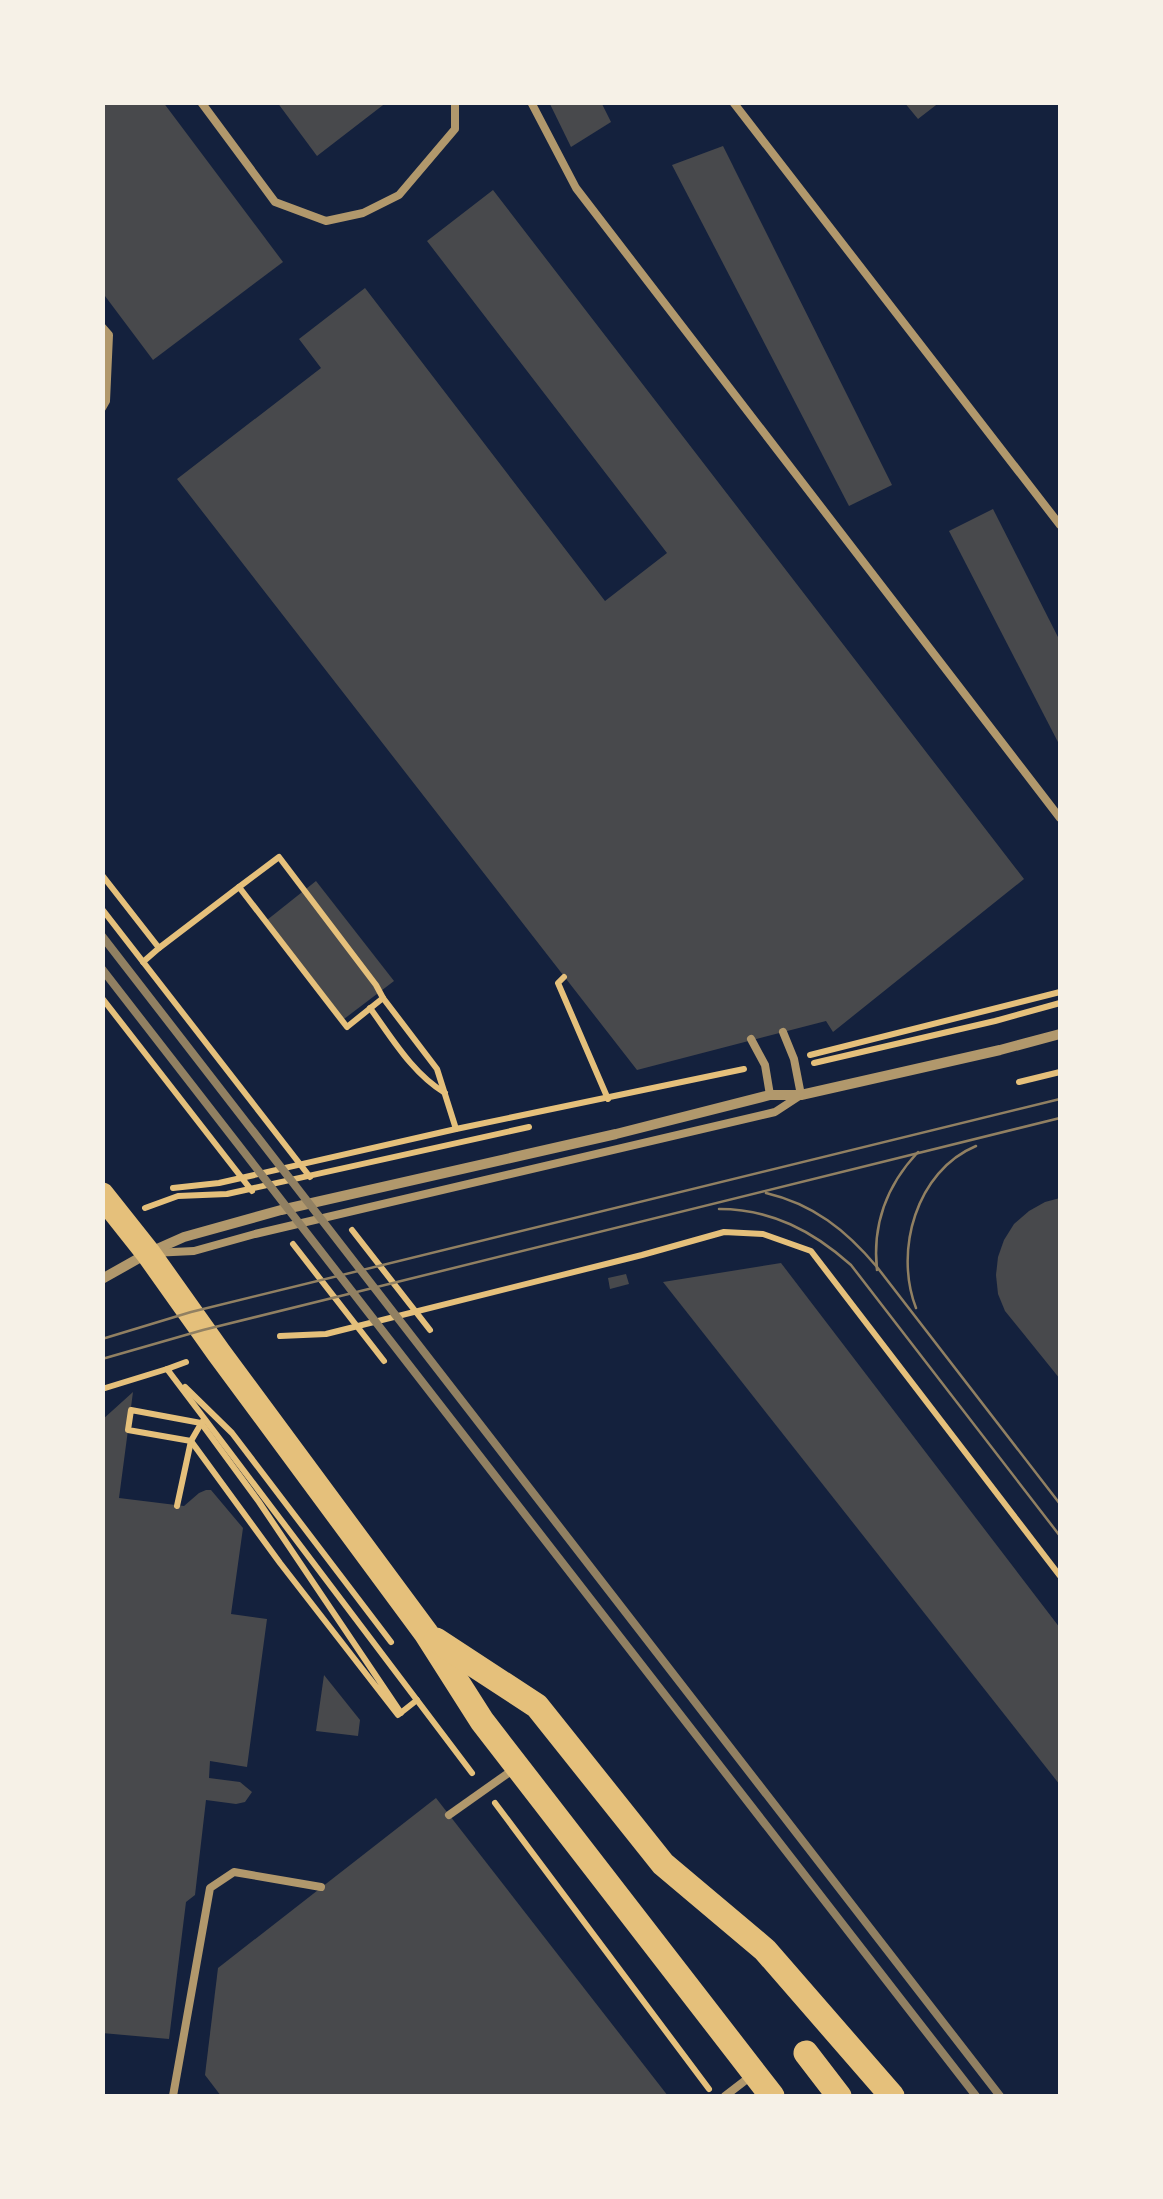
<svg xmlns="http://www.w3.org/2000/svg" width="1163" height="2199" font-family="Literata,serif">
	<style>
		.building { fill: #48494c }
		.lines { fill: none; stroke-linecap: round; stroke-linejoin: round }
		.path { stroke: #e5c07b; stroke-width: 6 }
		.service { stroke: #b1986c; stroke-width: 8 }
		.minor { stroke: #b1986c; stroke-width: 10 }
		.primary { stroke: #e5c07b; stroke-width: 25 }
		.tram { stroke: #918062; stroke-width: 2.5 }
		.rail { stroke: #918062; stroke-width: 8 }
	</style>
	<rect width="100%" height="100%" fill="#14213d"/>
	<g class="building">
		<polygon points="102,102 163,102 283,262 153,360 102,292"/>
		<polygon points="277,102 387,102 317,156"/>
		<polygon points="549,102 601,102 611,122 571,147"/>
		<polygon points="904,102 940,102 918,119"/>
		<polygon points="723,146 892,485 849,506 672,165"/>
		<polygon points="493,190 1024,879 833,1032 826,1021 637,1070 177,479 321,368 299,339 365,288 605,601 667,553 427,241"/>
		<polygon points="993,509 1060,641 1060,746 949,531"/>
		<polygon points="316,881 394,981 344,1019 267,920"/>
		<polygon points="1060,1198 1060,1379 1005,1311 998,1294 996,1275 998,1257 1004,1240 1014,1224 1029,1211 1045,1202"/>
		<polygon points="781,1263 1060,1628 1060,1785 663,1282"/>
		<polygon points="626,1274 629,1284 610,1289 608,1278"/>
		<polygon points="133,1392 119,1498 184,1506 199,1493 206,1490 211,1490 243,1528 231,1614 267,1619 247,1767 210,1761 209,1778 240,1782 252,1792 245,1802 236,1804 206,1800 195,1895 186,1902 169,2039 102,2033 102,1420"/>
		<polygon points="324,1675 360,1720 358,1736 316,1731"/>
		<polygon points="436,1798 668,2096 221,2096 205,2075 218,1968"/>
	</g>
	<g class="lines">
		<g class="path">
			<polyline points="102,875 159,948 239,887 347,1027 383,998 437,1069 456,1129"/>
			<polyline points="239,887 279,857 376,985 383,998"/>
			<polyline points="102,909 310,1177"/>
			<polyline points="143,962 159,948"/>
			<polyline points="564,977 558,983 608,1099"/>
			<polyline points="102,998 252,1191"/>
			<path d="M370,1008C392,1038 412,1073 445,1093"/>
			<polyline points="810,1055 1060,992"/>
			<polyline points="814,1063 995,1021 1060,1003"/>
			<polyline points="1019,1082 1060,1072"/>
			<polyline points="173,1188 219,1183 456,1129 744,1069"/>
			<polyline points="145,1208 178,1196 227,1194 529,1127"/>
			<polyline points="352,1230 430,1330"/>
			<polyline points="293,1244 384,1361"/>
			<polyline points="280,1336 326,1334 642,1255 724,1232 763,1234 811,1251 1060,1576"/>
			<polyline points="169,1371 167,1369 186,1362"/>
			<polyline points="185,1387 232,1433 391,1642"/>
			<polyline points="102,1389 167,1369 472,1773"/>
			<polyline points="177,1506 191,1441 202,1422"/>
			<polyline points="401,1713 259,1502 201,1423 131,1410 128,1430 191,1441 280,1563 398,1715 417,1700"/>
			<polyline points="495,1803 709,2089"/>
		</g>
		<g class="service">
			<polyline points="201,102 275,202 326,221 363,213 399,195 455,129 455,102"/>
			<polyline points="531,102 576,188 1060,818"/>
			<polyline points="733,102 1060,525"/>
			<polyline points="102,327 109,335 106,401 102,408"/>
			<polyline points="751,1039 765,1065 770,1095"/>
			<polyline points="152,1253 194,1251 255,1234 775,1112 801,1095 794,1059 783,1032"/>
			<polyline points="449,1815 514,1769"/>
			<polyline points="173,2096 210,1888 234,1872 321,1887"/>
			<polyline points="725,2096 751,2076"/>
		</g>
		<polyline class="minor" points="102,1279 148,1253 184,1237 281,1210 616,1134 770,1095 801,1095 1000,1050 1060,1034"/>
		<g class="primary">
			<polyline points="102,1195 148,1253 219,1353 426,1633 482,1721 772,2096"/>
			<polyline points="436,1640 537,1706 663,1864 765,1950 892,2096"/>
			<polyline points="806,2053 839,2096"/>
		</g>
		<g class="tram">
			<path d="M766,1193C813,1204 846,1230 877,1267L1060,1504"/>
			<path d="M719,1209C771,1209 813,1231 851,1265L1060,1536"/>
			<path d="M877,1270C872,1224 886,1186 918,1152"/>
			<path d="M916,1308C894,1251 916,1171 976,1146"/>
			<polyline points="102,1339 191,1312 1060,1099"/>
			<polyline points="102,1359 203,1330 1060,1118"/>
		</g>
		<g class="rail">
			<polyline points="102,936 1000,2096"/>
			<polyline points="102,969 976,2096"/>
		</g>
	</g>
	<rect width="1163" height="2199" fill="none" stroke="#f6f1e7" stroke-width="210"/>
</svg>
